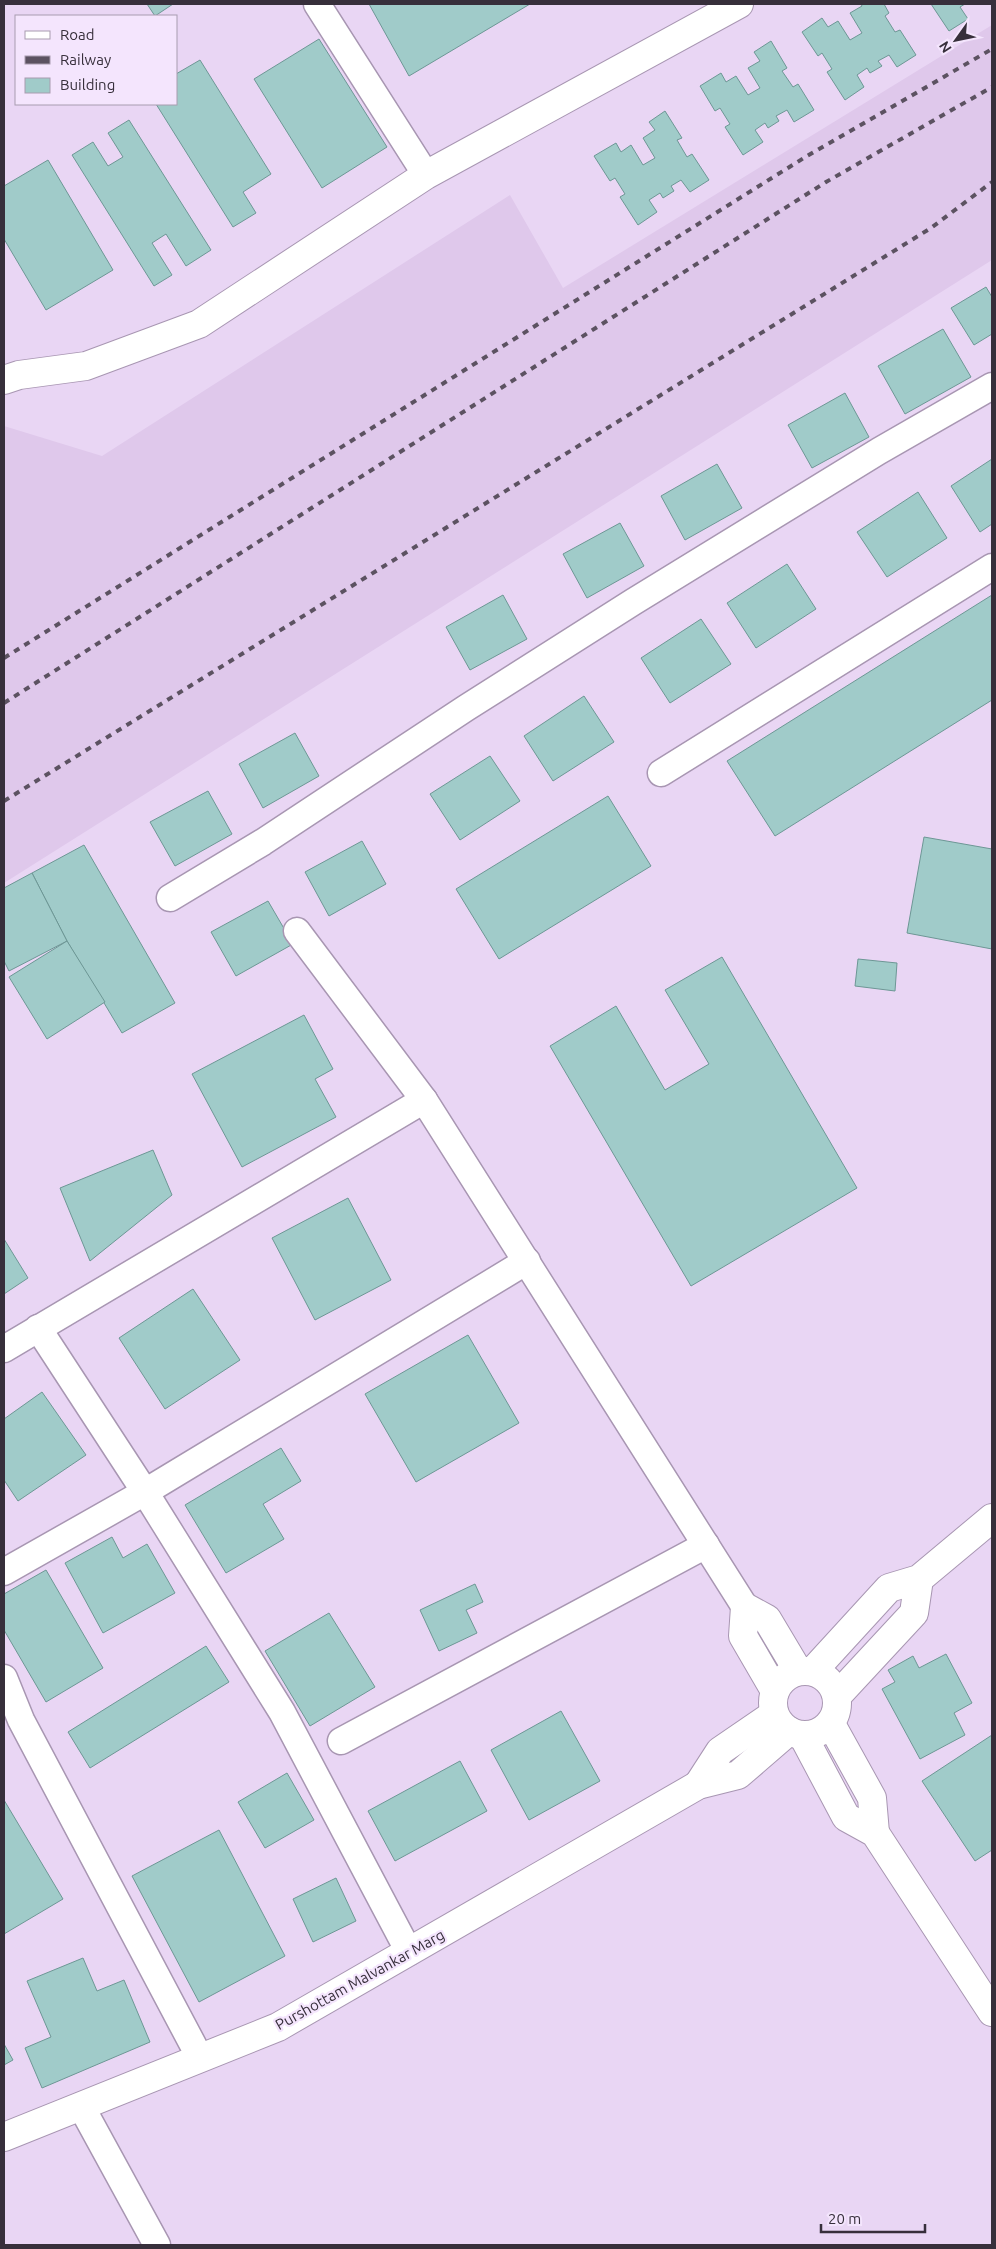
<svg xmlns="http://www.w3.org/2000/svg" width="996" height="2249" font-family="Ubuntu,sans-serif">
	<style>
		.built { fill: #dfc8eb }
		.building { fill: #a0cbc9; stroke: #6d9795 }
		.lines { fill: none; stroke-linecap: round; stroke-linejoin: round }
		.minor-casing { stroke: #a896b2; stroke-width: 29 }
		.tertiary-casing { stroke: #a896b2; stroke-width: 30 }
		.minor { stroke: #fff; stroke-width: 26 }
		.tertiary { stroke: #fff; stroke-width: 28 }
		.rail { stroke: #5c5261; stroke-width: 4; stroke-dasharray: 6 6; stroke-linecap: butt }
		.labels { text-anchor: middle; stroke-width: 4.5; stroke-linejoin: round; paint-order: stroke }
		.street-label { font-size: 15px; fill: #372f3b; stroke: #f4e5fd }
	</style>
	<rect width="100%" height="100%" fill="#e9d6f4"/>
	<polygon class="built" points="992,25 992,260 4,883 4,426 102,456 510,195 563,288"/>
	<g class="building">
		<polygon points="147,4 173,4 155,16"/>
		<polygon points="369,4 530,4 409,76"/>
		<polygon points="861,4 884,4 889,13 885,16 895,32 900,30 916,55 897,67 889,55 878,61 882,66 870,73 867,68 857,75 864,87 845,100 827,72 832,69 822,53 818,56 802,32 822,18 828,27 838,21 850,40 862,33 850,13 862,6"/>
		<polygon points="931,4 965,4 960,7 968,19 949,31"/>
		<polygon points="319,39 387,147 322,188 254,79"/>
		<polygon points="771,41 787,68 782,71 793,87 798,84 814,110 794,122 787,110 776,116 779,121 768,128 765,123 755,130 763,142 743,155 725,127 730,124 720,108 715,111 700,86 721,73 726,82 736,76 748,95 760,88 748,68 760,61 754,52"/>
		<polygon points="200,60 271,174 243,192 256,213 233,227 156,104 176,104 176,74"/>
		<polygon points="665,111 682,138 677,140 687,157 692,154 709,180 690,192 681,180 671,186 674,191 663,198 660,193 649,200 657,212 638,225 620,197 625,194 615,178 610,181 594,156 616,143 621,152 631,145 643,165 655,158 643,138 655,130 649,122"/>
		<polygon points="129,120 211,250 186,266 166,234 152,243 172,275 154,286 72,155 93,142 108,166 123,157 108,133"/>
		<polygon points="48,160 113,270 46,310 4,239 4,186"/>
		<polygon points="986,287 992,297 992,334 974,345 951,308"/>
		<polygon points="943,329 971,377 905,414 878,366"/>
		<polygon points="845,393 869,437 812,468 788,425"/>
		<polygon points="992,459 992,524 980,532 951,486"/>
		<polygon points="717,464 742,508 685,540 661,496"/>
		<polygon points="918,492 947,538 887,577 857,532"/>
		<polygon points="620,523 644,566 587,598 563,554"/>
		<polygon points="787,564 816,609 756,648 727,603"/>
		<polygon points="503,595 527,639 470,670 446,627"/>
		<polygon points="992,595 992,700 775,836 727,761"/>
		<polygon points="701,619 731,664 670,703 641,658"/>
		<polygon points="584,696 614,742 553,781 524,736"/>
		<polygon points="295,733 319,776 263,808 239,764"/>
		<polygon points="490,756 520,801 460,840 430,794"/>
		<polygon points="208,791 232,834 175,866 150,822"/>
		<polygon points="608,796 651,866 499,959 456,889"/>
		<polygon points="924,837 992,849 992,949 907,933"/>
		<polygon points="362,841 386,884 329,916 305,872"/>
		<polygon points="84,845 175,1003 122,1033 67,941 32,873"/>
		<polygon points="32,873 67,941 9,971 4,961 4,888"/>
		<polygon points="268,901 293,944 236,976 211,932"/>
		<polygon points="67,941 105,1002 47,1039 9,977"/>
		<polygon points="722,957 857,1188 691,1286 550,1046 616,1006 665,1090 709,1064 665,990"/>
		<polygon points="858,959 897,963 895,991 855,986"/>
		<polygon points="304,1015 333,1069 315,1079 336,1117 242,1167 192,1074"/>
		<polygon points="153,1150 172,1195 90,1261 60,1188"/>
		<polygon points="348,1198 391,1280 315,1320 272,1238"/>
		<polygon points="4,1239 28,1278 4,1294"/>
		<polygon points="193,1289 240,1360 165,1409 119,1338"/>
		<polygon points="468,1335 519,1423 416,1482 365,1394"/>
		<polygon points="42,1392 86,1455 18,1501 4,1480 4,1419"/>
		<polygon points="281,1448 301,1481 263,1504 284,1539 226,1573 185,1505"/>
		<polygon points="112,1537 123,1558 147,1544 175,1593 103,1633 65,1563"/>
		<polygon points="46,1570 103,1668 46,1702 4,1630 4,1594"/>
		<polygon points="475,1584 483,1602 466,1610 477,1633 439,1651 420,1610"/>
		<polygon points="329,1613 375,1687 310,1726 265,1651"/>
		<polygon points="206,1646 229,1682 90,1768 68,1732"/>
		<polygon points="946,1654 972,1703 954,1713 965,1735 920,1759 882,1689 895,1682 888,1670 913,1656 919,1668"/>
		<polygon points="561,1711 600,1781 529,1820 491,1750"/>
		<polygon points="992,1735 992,1850 975,1861 922,1781"/>
		<polygon points="460,1761 487,1811 395,1861 368,1811"/>
		<polygon points="287,1773 314,1820 265,1848 238,1802"/>
		<polygon points="4,1800 63,1899 4,1934"/>
		<polygon points="219,1830 285,1956 199,2002 132,1876"/>
		<polygon points="336,1878 356,1921 313,1942 293,1899"/>
		<polygon points="83,1958 97,1991 124,1980 150,2042 42,2088 25,2048 51,2037 27,1981"/>
		<polygon points="4,2044 13,2060 4,2065"/>
	</g>
	<g class="lines">
		<g class="minor-casing">
			<g id="minor">
				<polyline points="317,4 426,175"/>
				<polyline points="661,773 992,567"/>
				<polyline points="170,898 263,842 466,708 633,602 879,451 992,386"/>
				<polyline points="297,931 424,1100 745,1607"/>
				<polyline points="38,1328 145,1492 282,1712 409,1952"/>
				<polyline points="4,1349 424,1100"/>
				<polyline points="4,1572 145,1492 527,1261"/>
				<polyline points="4,1678 21,1720 200,2058"/>
				<polyline points="341,1741 706,1545"/>
				<polyline points="81,2106 157,2245"/>
			</g>
		</g>
		<g class="tertiary-casing">
			<g id="tertiary">
				<polyline points="4,380 19,375 86,366 199,324 426,175 739,4"/>
				<circle cx="805" cy="1703" r="32"/>
				<polyline points="813,1671 889,1588 919,1579 992,1518"/>
				<polyline points="775,1691 743,1636 745,1607 767,1619 798,1671"/>
				<polyline points="837,1696 914,1613 919,1579"/>
				<polyline points="831,1724 872,1798 875,1833"/>
				<polyline points="803,1736 846,1817 875,1833 992,2012"/>
				<polyline points="698,1785 720,1751 774,1714"/>
				<polyline points="4,2137 278,2027 698,1785 738,1775 789,1731"/>
			</g>
		</g>
		<use href="#minor" class="minor"/>
		<use href="#tertiary" class="tertiary"/>
		<g class="rail">
			<polyline points="4,658 807,156 992,49"/>
			<polyline points="4,703 826,182 992,87"/>
			<polyline points="4,801 931,228 992,182"/>
		</g>
	</g>
	<g class="labels">
		<g class="street-label">
			<text transform="translate(360 1980) rotate(-29)" y="5">Purshottam Malvankar Marg</text>
		</g>
	</g>
	<rect width="996" height="2249" fill="none" stroke="#372f3b" stroke-width="10"/>
	<rect x="15" y="15" width="162" height="90" fill="#f4e5fd" stroke="#a89caf"/>
	<rect x="25" y="31" width="25" height="8" fill="#ffffff" stroke="#a89caf"/>
	<text x="60" y="40" font-size="15" fill="#372f3b">Road</text>
	<rect x="25" y="56" width="25" height="8" fill="#5c5261" stroke="#a89caf"/>
	<text x="60" y="65" font-size="15" fill="#372f3b">Railway</text>
	<rect x="25" y="78" width="25" height="15" fill="#a0cbc9" stroke="#a89caf"/>
	<text x="60" y="90" font-size="15" fill="#372f3b">Building</text>
	<g transform="translate(956 40) rotate(237)" stroke="#f4e5fd" stroke-width="4" paint-order="stroke">
	<path d="M0-4L9 19L0 12L-9 19Z" fill="#372f3b"/>
	<text y="-8" font-size="14" font-weight="bold" text-anchor="middle" fill="#372f3b">N</text>
	</g>
	<path d="M821 2224v8h104v-8" fill="none" stroke="#372f3b" stroke-width="2.5"/>
	<text x="828" y="2224" font-size="15" fill="#372f3b" stroke="#f4e5fd" stroke-width="4" paint-order="stroke">20 m</text>
</svg>
